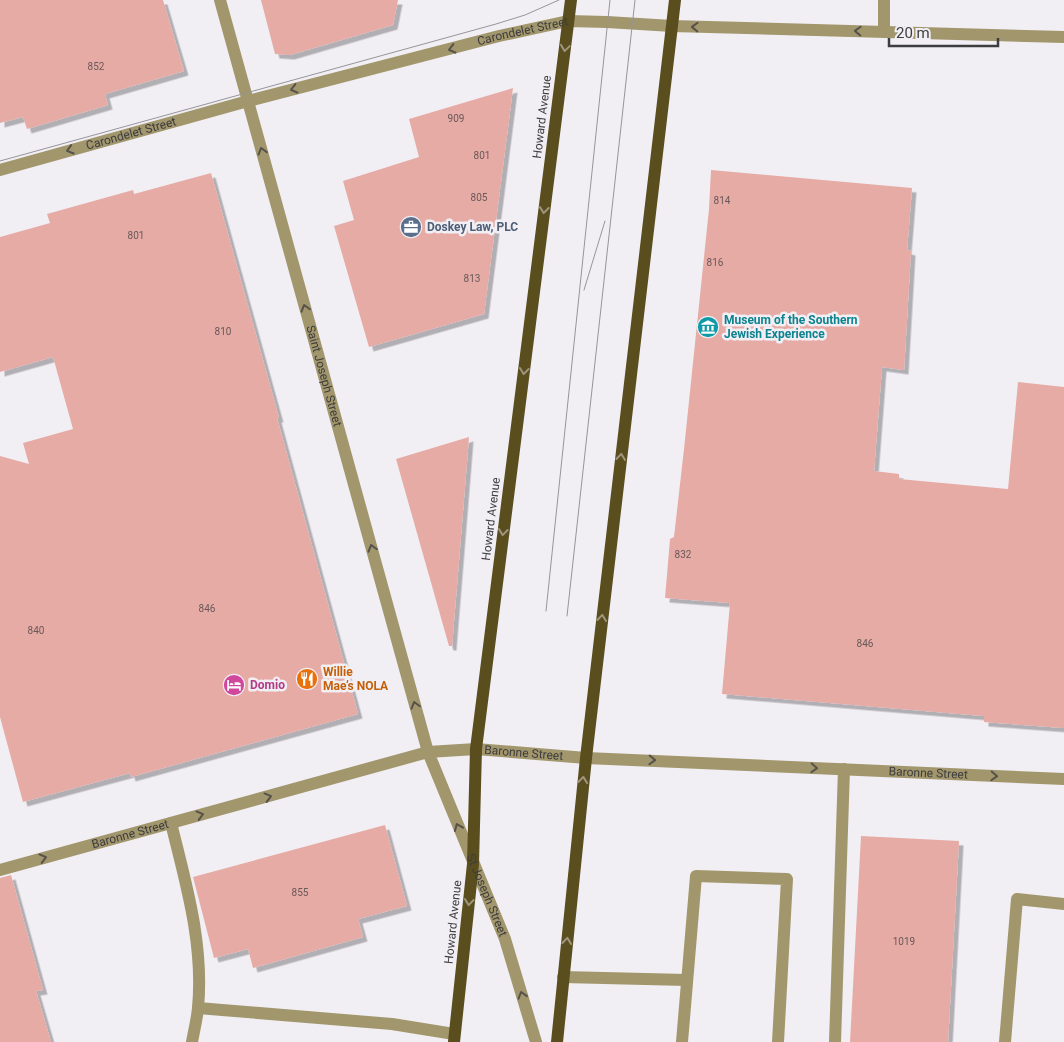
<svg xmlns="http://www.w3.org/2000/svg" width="1064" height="1042" font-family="Roboto,sans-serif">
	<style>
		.building { fill: #e7aba6; filter: url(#shadow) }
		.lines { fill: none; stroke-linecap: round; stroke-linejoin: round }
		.minor { stroke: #a2966c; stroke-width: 12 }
		.major { stroke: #5a4d1e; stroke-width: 12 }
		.tram { stroke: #969598; stroke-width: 1 }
		.oneway { stroke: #56524a }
		.oneway2 { stroke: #9e967e }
		.labels { text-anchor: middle; stroke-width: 5; stroke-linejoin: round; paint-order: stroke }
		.number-label { font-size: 10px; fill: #685858 }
		.street-label { font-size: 12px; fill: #3d3c3e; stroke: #f1eff4 }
		.service-label { font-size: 12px; font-weight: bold; fill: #4e5e75; stroke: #f1eff4; text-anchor: start }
		.culture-label { font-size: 12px; font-weight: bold; fill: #0d838f; stroke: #f1eff4; text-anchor: start }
		.food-label { font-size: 12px; font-weight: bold; fill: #c56008; stroke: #f1eff4; text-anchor: start }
		.hotel-label { font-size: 12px; font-weight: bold; fill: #b23c85; stroke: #f1eff4; text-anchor: start }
	</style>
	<defs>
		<filter id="shadow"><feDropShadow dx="4.5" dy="4.5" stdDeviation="0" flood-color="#0004"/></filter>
	</defs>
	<rect width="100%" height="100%" fill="#f1eff4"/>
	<g class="building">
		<polygon points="0,0 163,0 184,71 105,94 108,105 27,129 23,117 0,123"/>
		<polygon points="261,0 398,0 393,25 290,55 275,54"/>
		<polygon points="513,88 484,314 369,347 334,226 354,220 343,181 419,157 409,119"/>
		<polygon points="711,170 912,188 907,250 911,251 904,370 882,367 874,471 899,474 899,479 1008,489 1018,382 1064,387 1064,728 984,722 984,716 722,694 730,603 665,598 670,539 674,537 684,449 709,209"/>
		<polygon points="211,173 279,418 277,418 358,714 131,777 130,773 23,802 0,717 0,456 29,464 23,443 73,429 53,357 0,372 0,237 50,223 47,214 133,190 134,194"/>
		<polygon points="469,437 452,646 449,646 396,459"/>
		<polygon points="385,825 407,906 358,919 363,937 253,968 248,949 214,958 193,877"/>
		<polygon points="861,836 959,841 948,1042 850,1042"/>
		<polygon points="11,875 43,990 36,991 51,1042 0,1042 0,878"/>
	</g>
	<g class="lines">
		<g class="minor">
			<path id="s1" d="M220,0L428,752L505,939L536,1042"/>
			<polyline points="884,0 884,32"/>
			<path id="s2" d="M0,170L248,101L499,36L568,21L607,22L672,26L1064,37"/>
			<path d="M171,823C186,884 204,944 198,1008C197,1019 194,1031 192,1042"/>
			<path id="s3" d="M0,870L428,752L476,749L586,758L1064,779"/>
			<polyline points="563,977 686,980"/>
			<polyline points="198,1008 392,1024 454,1034"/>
			<polyline points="682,1042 696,876 787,879 778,1042"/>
			<polyline points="835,1042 844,769"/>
			<polyline points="1005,1042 1017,899 1064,904"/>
		</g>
		<g class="major">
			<polyline points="454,1042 473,864 476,749 571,0"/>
			<polyline points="557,1042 586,758 675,0"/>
		</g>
		<g class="tram">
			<polyline points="0,161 496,24 525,15 559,0"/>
			<polyline points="584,290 605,221"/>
			<polyline points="546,611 610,0"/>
			<polyline points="567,616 635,0"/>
		</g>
	</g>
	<defs><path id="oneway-chevron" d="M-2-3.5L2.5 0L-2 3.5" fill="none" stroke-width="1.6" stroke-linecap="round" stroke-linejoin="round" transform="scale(1.25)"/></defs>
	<g class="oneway">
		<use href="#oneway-chevron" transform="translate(695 27) rotate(-178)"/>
		<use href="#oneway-chevron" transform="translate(858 31) rotate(-178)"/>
		<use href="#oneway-chevron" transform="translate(452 49) rotate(166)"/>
		<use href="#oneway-chevron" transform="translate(294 89) rotate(166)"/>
		<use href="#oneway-chevron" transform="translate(70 150) rotate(164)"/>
		<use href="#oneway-chevron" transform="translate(262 151) rotate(-106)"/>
		<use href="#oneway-chevron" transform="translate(305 308) rotate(-106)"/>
		<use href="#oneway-chevron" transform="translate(372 548) rotate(-106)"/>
		<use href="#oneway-chevron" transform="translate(415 705) rotate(-106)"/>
		<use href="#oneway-chevron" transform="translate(652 760) rotate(2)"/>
		<use href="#oneway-chevron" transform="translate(814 768) rotate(3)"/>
		<use href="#oneway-chevron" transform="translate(994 776) rotate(3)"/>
		<use href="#oneway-chevron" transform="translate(268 797) rotate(-15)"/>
		<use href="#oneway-chevron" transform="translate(200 815) rotate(-15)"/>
		<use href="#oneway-chevron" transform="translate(458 827) rotate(-112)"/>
		<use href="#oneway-chevron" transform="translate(43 858) rotate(-15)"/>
		<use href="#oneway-chevron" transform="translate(522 995) rotate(-107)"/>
	</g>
	<g class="oneway2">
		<use href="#oneway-chevron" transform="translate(565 48) rotate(98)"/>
		<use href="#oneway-chevron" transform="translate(544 210) rotate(97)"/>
		<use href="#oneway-chevron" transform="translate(524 371) rotate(97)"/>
		<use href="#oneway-chevron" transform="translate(621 457) rotate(-83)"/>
		<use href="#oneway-chevron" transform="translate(503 532) rotate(97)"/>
		<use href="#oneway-chevron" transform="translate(602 618) rotate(-83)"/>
		<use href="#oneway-chevron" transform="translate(583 780) rotate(-84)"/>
		<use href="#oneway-chevron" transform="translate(469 902) rotate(96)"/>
		<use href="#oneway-chevron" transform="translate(567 941) rotate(-84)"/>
	</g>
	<defs>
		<g id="office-disc" transform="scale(1.125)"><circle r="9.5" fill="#5c6f8a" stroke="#f1eff4"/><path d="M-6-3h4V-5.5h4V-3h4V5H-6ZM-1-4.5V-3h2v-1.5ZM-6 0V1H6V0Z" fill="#fff"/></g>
		<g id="museum-disc" transform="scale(1.125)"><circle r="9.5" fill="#0f9aa8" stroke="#f1eff4"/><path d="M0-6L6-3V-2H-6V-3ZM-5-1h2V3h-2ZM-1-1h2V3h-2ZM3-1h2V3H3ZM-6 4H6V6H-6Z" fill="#fff"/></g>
		<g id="restaurant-disc" transform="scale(1.125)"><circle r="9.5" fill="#e8710a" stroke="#f1eff4"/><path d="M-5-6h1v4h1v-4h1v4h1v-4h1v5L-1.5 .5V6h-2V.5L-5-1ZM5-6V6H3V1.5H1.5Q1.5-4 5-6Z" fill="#fff"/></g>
		<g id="hotel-disc" transform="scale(1.125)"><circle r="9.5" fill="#d1479c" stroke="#f1eff4"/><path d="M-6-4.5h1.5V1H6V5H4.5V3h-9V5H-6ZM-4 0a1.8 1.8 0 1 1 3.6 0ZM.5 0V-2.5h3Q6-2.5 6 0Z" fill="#fff"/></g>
	</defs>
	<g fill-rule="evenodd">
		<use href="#office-disc" x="411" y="227"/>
		<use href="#museum-disc" x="708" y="327"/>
		<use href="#restaurant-disc" x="307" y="679"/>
		<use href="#hotel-disc" x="234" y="685"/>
	</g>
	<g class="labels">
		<g class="number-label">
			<text x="96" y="70">852</text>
			<text x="456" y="122">909</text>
			<text x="482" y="159">801</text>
			<text x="479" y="201">805</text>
			<text x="722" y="204">814</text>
			<text x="136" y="239">801</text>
			<text x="715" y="266">816</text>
			<text x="472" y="282">813</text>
			<text x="223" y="335">810</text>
			<text x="683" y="558">832</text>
			<text x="207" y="612">846</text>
			<text x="36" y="634">840</text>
			<text x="865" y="647">846</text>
			<text x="300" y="896">855</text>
			<text x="904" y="945">1019</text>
		</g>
		<g class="street-label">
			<text dy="4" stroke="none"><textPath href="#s2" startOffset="541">Carondelet Street</textPath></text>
			<text transform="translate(542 117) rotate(-83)" y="4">Howard Avenue</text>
			<text dy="4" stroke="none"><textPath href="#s2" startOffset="136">Carondelet Street</textPath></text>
			<text dy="4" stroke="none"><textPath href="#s1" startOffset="390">Saint Joseph Street</textPath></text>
			<text transform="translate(491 519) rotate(-83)" y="4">Howard Avenue</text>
			<text dy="4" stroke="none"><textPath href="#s3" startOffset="540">Baronne Street</textPath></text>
			<text dy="4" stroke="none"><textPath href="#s3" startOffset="945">Baronne Street</textPath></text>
			<text dy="4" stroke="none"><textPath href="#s3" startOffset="135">Baronne Street</textPath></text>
			<text dy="4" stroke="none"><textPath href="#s1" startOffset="935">St Joseph Street</textPath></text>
			<text transform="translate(453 922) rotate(-84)" y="4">Howard Avenue</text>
		</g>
		<g class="service-label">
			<text x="427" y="231">Doskey Law, PLC</text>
		</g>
		<g class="culture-label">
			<text x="724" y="324">Museum of the Southern<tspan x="724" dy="14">Jewish Experience</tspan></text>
		</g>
		<g class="food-label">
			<text x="323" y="676">Willie<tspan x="323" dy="14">Mae’s NOLA</tspan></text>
		</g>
		<g class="hotel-label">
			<text x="250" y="689">Domio</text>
		</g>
	</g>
	<path d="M889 38v8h109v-8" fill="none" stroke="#3d3c3e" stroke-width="2.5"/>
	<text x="896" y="38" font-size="15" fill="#3d3c3e" stroke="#f1eff4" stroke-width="4" paint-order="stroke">20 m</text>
</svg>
